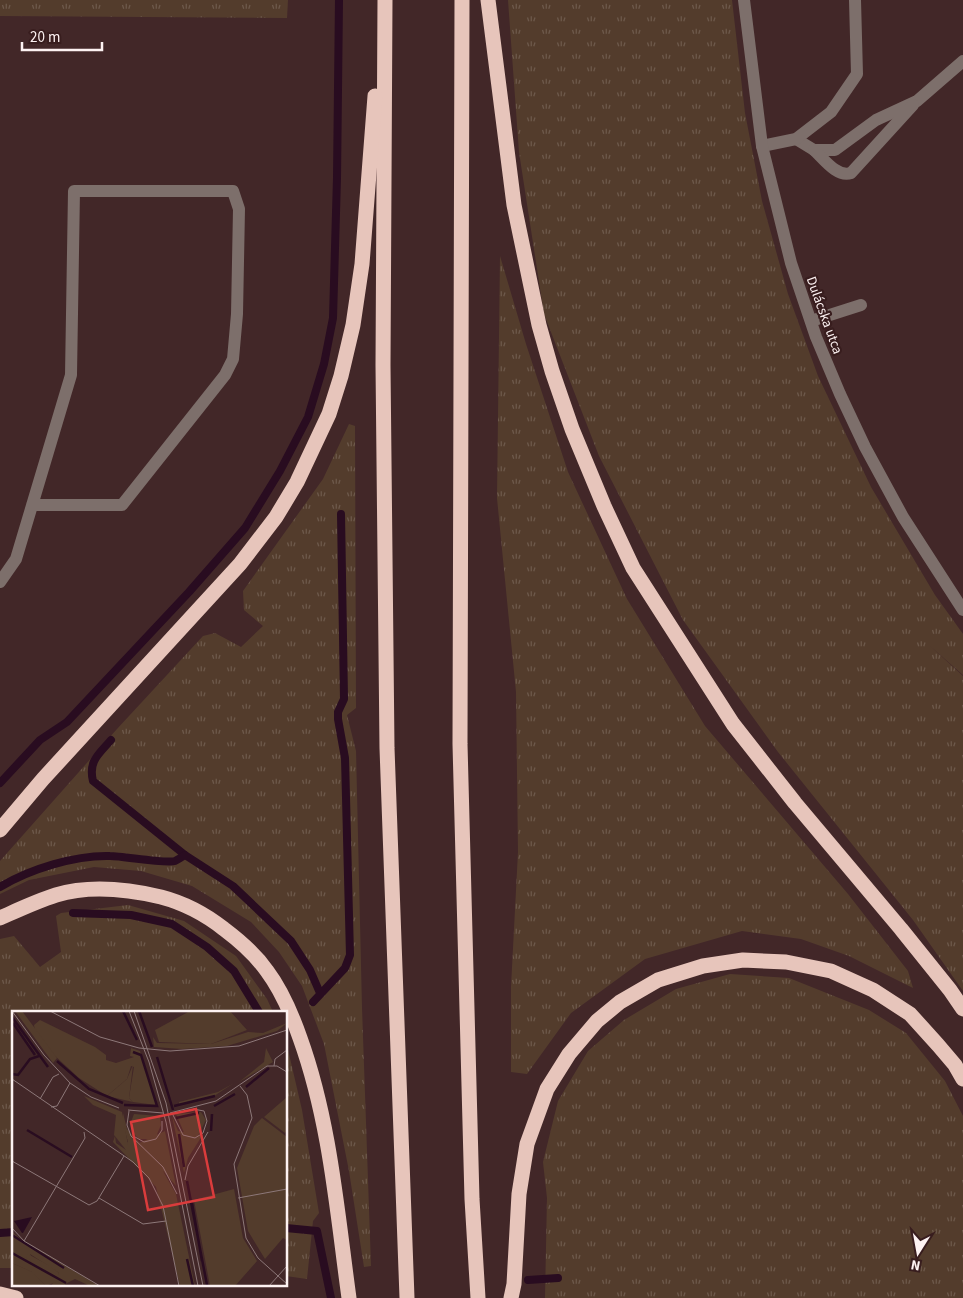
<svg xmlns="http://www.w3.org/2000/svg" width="963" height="1298" font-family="'Source Sans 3',sans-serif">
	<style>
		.grass { fill: url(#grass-tufts) }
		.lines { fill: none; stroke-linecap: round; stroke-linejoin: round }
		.stream { stroke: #290c20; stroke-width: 8 }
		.lane { stroke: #7d6f6b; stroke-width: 12 }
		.street { stroke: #7d6f6b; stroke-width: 12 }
		.highway { stroke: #e7c5bb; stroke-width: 15 }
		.labels { text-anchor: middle; stroke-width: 4.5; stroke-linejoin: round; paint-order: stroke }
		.street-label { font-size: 14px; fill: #fdf2f2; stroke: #381d1e }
		.inset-river { fill: none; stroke: #290c20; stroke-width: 2.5 }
		.inset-road { fill: none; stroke: #8d7879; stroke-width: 1 }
		.view { fill: #da3c3c; fill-opacity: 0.15; stroke: #da3c3c; stroke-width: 2.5 }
		.inset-edge { fill: none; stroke: #fdf2f2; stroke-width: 2.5 }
	</style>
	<defs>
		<pattern id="grass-tufts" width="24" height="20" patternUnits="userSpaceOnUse" patternTransform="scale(1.25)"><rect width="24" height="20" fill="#533c2c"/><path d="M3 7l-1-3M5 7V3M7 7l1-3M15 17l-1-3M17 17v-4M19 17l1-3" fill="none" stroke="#6d594b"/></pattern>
	</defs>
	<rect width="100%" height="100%" fill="#422728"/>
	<g class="grass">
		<polygon points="0,0 288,0 287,18 0,16"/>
		<polygon points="508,0 732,0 745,113 762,201 788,294 818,376 871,487 935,595 963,634 963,675 929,645 963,676 963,991 913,920 778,752 683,620 599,456 544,314 519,152"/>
		<polygon points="500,256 526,344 568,472 627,599 705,726 848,894 908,971 913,988 849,956 801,939 742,931 645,959 571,1013 527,1074 511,1072 511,987 518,852 516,692 497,498"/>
		<polygon points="349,424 355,426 356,708 347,715 356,751 362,1008 371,1266 364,1267 349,1171 324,1044 302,986 279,952 251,922 192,886 141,871 94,867 29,880 0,894 0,861 117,729 203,636 215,633 241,647 263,626 244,610 243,591 323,479"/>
		<polygon points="128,905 184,921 236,956 267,999 273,1012 14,1012 14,1268 0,1268 0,939 14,936 40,967 61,952 56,916 61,913"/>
		<polygon points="730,974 789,978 869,1010 906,1033 945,1081 963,1116 963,1298 545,1298 547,1198 543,1162 558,1101 588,1051 624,1020 676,989"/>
		<polygon points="286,1041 302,1110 319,1213 313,1221 307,1279 286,1276"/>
	</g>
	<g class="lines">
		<g class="stream">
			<path d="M111,740C99,754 88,761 93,781L185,855"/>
			<polyline points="0,783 40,740 67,722 189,592 245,528 280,471 308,417 324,364 333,318 337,178 339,0"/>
			<path d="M0,887C30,869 75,855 110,856C123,856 166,864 175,861C179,859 182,857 185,855L233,886L291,941L310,970L320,993"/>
			<polyline points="73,913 131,915 172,924 207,947 234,971 259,1012"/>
			<polyline points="313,1002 345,968 350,955 345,758 338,719 338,712 344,699 341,514"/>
			<polyline points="286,1228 317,1231 331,1298"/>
			<polyline points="0,1233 14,1232"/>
			<polyline points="528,1280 558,1278"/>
		</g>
		<g class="lane">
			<polyline points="796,139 814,150 835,150 876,120 917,101 963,61"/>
			<polyline points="762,146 796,139 831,112 857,74 855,0"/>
			<path d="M814,150C823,158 837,178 851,173L913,105"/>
			<polyline points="811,321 861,305"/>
			<polyline points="0,582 16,559 71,375 74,191 233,191 239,209 237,314 233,359 225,375 122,505 32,505"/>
		</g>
		<polyline class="street" points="744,0 762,146 791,263 816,337 840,394 865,447 903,517 963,610"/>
		<g class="highway">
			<polyline points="385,0 383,365 387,748 407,1298"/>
			<polyline points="462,0 460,744 472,1199 478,1298"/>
			<polyline points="488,0 514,205 539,325 552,371 572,429 604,506 633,568 733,724 795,803 901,929 950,990 963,1009"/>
			<polyline points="0,830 43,779 240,564 276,517 297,482 329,414 341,376 353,325 362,264 375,96"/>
			<path d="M0,918C18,910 37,901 56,895C89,885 127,889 161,897C184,903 205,914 224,929C240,941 255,954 267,971C282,991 292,1015 300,1038C330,1121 337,1211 349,1298"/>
			<polyline points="0,1294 16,1298"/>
			<polyline points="511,1298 514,1284 519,1194 527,1144 547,1089 569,1054 597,1021 620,1002 658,980 703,966 743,960 786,962 831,971 873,990 910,1014 938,1045 955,1065 963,1079"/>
		</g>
	</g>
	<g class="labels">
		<g class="street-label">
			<text transform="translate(825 315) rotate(70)" y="5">Dulácska utca</text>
		</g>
	</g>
	<g transform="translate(12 1011)">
		<rect width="275" height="275" fill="#422728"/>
		<path d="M178,0H218L235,19L199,33L147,31L143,19ZM28,9L83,36L94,44V49L104,52L122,46L118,45L119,37L128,40L144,94L121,91L117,87L122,56L119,55L115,68L95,85L67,67L42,44L23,20L22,14ZM254,37L261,51L227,71L252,51ZM222,72L202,85L167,93V91L206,81ZM275,86V120L273,122L252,106ZM189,101L194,109L186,125L173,124L164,103ZM111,102L115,118L147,153L164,183L183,275H168L144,176L101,131L103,125L104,132L114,139L110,134L116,131L110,110ZM122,103L148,105L149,114L143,128H127L121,122L119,111ZM160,105L166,120L190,125L176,147L172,162ZM250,107L275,126V229L271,227L253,248L236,220L225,157L242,115ZM153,120L164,175L127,132ZM222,178L231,227L245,250L223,275H198L182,189ZM0,221L10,229L87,275H78L63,268L53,273L54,275H39L47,262L18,243L23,254L4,242L0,236ZM0,252L21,261L34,275H0Z" fill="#533c2c"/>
		<path d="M3,0H10L45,47L41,52ZM275,12L265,20L215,35L170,38L142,36L141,26L145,32L199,33L236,21L251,22ZM121,54L117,87L121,91L95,85L115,68ZM72,85L110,101L116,134H110L102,124L104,104L81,94Z" fill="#533c2c"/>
		<path d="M0,236L23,254L14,246L16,243L38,255L47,262L44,271L34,275L20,261L0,252Z" fill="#533c2c"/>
		<path d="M20,206L11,222H10L2,210Z" fill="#290c20"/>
		<path class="inset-river" d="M111,0L125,29M127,0L140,36M0,6L36,56M1,12L23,44M145,46L161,99M45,50L77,78L111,92M0,63L6,64L18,48L27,45M234,76L257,57M112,94L145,95L129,44L121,41M162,95L203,85M202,95L223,83M164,107L187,102M15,119L60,146M199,120L200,103M167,123L172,156M175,170L195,274M180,192L190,250M0,224L52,257M0,242L54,272M175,248L181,275"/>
		<path class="inset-road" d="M0,0L32,44L58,72L79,86L107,97M38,0L88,26L127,37L158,40L227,35L275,19M117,0L137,51L154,111L186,275M122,0L154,92L191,275M262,55L263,48L275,39M0,68L121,151L137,167L151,195L167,275M228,75L235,84L240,107L222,153L234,227L246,247L275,273M28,88L41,66L47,63M39,96L45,95L58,72M116,99L151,102M117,100L115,114L119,125L151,156L165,183M158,102L204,90L255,55H265L275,61M160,102L171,124L183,127L191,122L195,110L192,100L181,98M123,126L132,131L144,128L150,119V110M0,150L77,194L85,190L112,145M173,169L176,155L196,121M87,187L131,213L154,210M226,187L275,178M0,217L12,230L88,275M12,230L73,127L72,121M257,275L275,255"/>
		<path class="view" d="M184,98L202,186L136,199L119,111Z"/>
		<rect width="275" height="275" class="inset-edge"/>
	</g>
	<g transform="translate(918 1253) rotate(191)" stroke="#381d1e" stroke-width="4" paint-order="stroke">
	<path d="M0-4L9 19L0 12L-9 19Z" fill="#fdf2f2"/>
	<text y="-8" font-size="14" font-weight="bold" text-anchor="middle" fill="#fdf2f2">N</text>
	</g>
	<path d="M22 42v8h80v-8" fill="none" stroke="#fdf2f2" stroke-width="2.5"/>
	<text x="30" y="42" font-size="15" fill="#fdf2f2" stroke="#381d1e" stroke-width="4" paint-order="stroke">20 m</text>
</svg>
